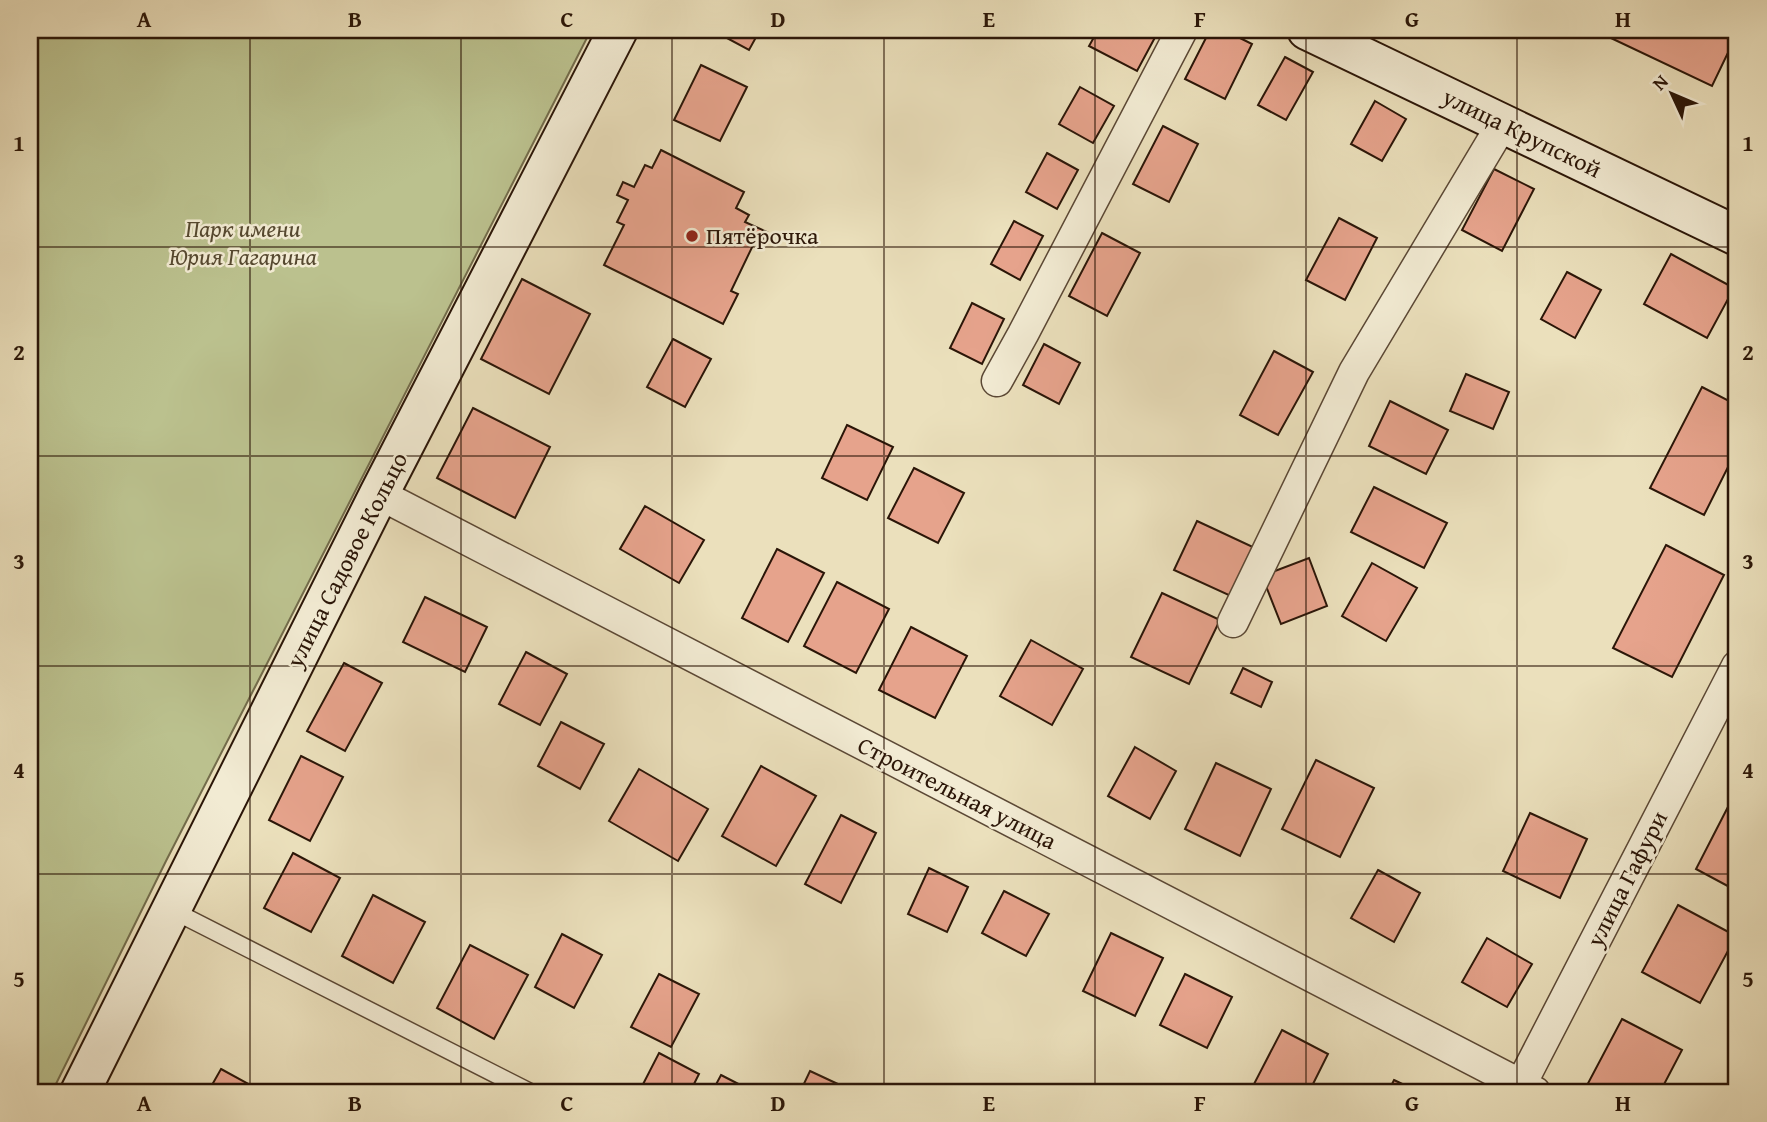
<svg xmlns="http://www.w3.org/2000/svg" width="1767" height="1122" font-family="'Gentium Book Plus',serif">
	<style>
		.green { fill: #bbc18e; stroke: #736c4b; stroke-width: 2 }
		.building { fill: #e6a38c; stroke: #2b1608; stroke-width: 2 }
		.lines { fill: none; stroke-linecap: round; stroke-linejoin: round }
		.lane-casing { stroke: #5b4835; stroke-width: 19 }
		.street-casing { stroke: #5b4835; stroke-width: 33 }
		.secondary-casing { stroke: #2b1608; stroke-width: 42 }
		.lane { stroke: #f2ebd3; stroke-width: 16 }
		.street { stroke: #f2ebd3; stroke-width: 30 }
		.secondary { stroke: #f2ebd3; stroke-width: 38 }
		.grid { fill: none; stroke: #2b1608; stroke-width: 2; stroke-opacity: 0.55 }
		.poi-dot { fill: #8f2418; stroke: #f2ebd3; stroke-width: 2.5 }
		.labels { text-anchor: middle; stroke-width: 5; stroke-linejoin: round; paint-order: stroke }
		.street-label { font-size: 24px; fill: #2b1608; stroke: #f2ebd3 }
		.park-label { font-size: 24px; font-style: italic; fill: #564930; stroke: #f2ebd3 }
		.poi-label { font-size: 24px; fill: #2b1608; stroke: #f2ebd3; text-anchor: start }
		.neatline { fill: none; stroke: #2b1608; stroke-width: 2.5 }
		.grid-label { font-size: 23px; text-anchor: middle; font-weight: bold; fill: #2b1608 }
	</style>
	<rect width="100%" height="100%" fill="#ebe0bc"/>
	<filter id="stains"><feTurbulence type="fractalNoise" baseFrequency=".00286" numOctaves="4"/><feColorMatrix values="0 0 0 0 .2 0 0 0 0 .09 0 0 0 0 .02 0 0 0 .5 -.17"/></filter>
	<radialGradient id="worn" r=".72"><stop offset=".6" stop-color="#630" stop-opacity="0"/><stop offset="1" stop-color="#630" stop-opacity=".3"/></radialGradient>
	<polygon class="green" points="30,30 591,30 166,861 52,1092 30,1092"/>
	<g class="building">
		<polygon points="712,30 760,30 749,50"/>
		<polygon points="1098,30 1159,30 1137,71 1089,46"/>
		<polygon points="1210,30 1224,30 1252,44 1225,99 1185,79"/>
		<polygon points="1594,30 1737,30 1737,34 1712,86"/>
		<polygon points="1285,57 1313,72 1286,120 1258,105"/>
		<polygon points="701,65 747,87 720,141 674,120"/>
		<polygon points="1080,87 1114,106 1093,143 1059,124"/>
		<polygon points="1375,101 1406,119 1382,161 1351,144"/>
		<polygon points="1163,126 1198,144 1169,202 1133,184"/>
		<polygon points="661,150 744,192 736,208 749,215 745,222 767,232 762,242 756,239 731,291 738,294 723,324 604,265 624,225 617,222 628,200 617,195 623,182 634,187 645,165 652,168"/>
		<polygon points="1047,153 1078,170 1057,209 1026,192"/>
		<polygon points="1494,169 1534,189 1502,251 1462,230"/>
		<polygon points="1339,218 1377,238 1345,300 1306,280"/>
		<polygon points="1014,221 1043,236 1020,280 991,264"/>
		<polygon points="1102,233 1140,253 1107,316 1069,296"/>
		<polygon points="1671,254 1734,288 1707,338 1644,304"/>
		<polygon points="1567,272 1601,290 1575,338 1541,319"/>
		<polygon points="522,279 590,314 549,394 481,359"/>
		<polygon points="972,303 1004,319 982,364 950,348"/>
		<polygon points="673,339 711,359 685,407 647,387"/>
		<polygon points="1044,344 1080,363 1059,404 1023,385"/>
		<polygon points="1274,351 1313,372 1278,435 1240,415"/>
		<polygon points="1466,374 1509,392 1493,429 1450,411"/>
		<polygon points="1702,387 1737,405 1737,459 1733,457 1704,515 1650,488"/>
		<polygon points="1390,401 1448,430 1426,474 1369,446"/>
		<polygon points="473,408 550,447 515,518 437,478"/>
		<polygon points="847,425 893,447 867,500 822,478"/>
		<polygon points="914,468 964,493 938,543 888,518"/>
		<polygon points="1374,487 1447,523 1424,568 1351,532"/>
		<polygon points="645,506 704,540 679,583 620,549"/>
		<polygon points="1197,521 1255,548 1233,597 1174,570"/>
		<polygon points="1666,545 1724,575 1672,677 1613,648"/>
		<polygon points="777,549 824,573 788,642 742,618"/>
		<polygon points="1309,558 1327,606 1281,624 1262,576"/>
		<polygon points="1372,563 1417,588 1386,641 1342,616"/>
		<polygon points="837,582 889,609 856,673 804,646"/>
		<polygon points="1162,593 1220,620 1189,684 1131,657"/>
		<polygon points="425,597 487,627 465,672 403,642"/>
		<polygon points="911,627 967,656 935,718 879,690"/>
		<polygon points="1031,640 1083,669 1052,725 1000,696"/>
		<polygon points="526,652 567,674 540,725 499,704"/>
		<polygon points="344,663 382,683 345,751 307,731"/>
		<polygon points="1243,668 1272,682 1261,707 1231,693"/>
		<polygon points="561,722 604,744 580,789 538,766"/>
		<polygon points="1135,747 1176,771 1150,819 1108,796"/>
		<polygon points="301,756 343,777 310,841 269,820"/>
		<polygon points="1316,760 1374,788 1340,857 1282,829"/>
		<polygon points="1216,763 1271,789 1240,856 1185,829"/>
		<polygon points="761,766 816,796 776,866 722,836"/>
		<polygon points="639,769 708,809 678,861 609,821"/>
		<polygon points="1730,803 1737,807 1737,891 1696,869"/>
		<polygon points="1530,813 1587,839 1560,898 1503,871"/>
		<polygon points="841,815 876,833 841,903 805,884"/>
		<polygon points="293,853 340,878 311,932 264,908"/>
		<polygon points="929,868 968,887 947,932 908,914"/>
		<polygon points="1378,870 1420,893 1394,942 1351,918"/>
		<polygon points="1004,891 1049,914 1026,956 982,933"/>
		<polygon points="373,895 425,922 393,983 342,956"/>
		<polygon points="1678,905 1736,936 1700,1003 1642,972"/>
		<polygon points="1111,933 1163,958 1135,1016 1083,991"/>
		<polygon points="562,934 602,955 574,1008 535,987"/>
		<polygon points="1487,938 1532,964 1507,1007 1462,982"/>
		<polygon points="470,945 528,975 494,1039 437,1008"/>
		<polygon points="659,974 699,994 671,1047 631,1027"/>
		<polygon points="1185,974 1232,997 1207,1048 1160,1025"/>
		<polygon points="1622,1019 1682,1050 1660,1092 1591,1092 1585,1089"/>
		<polygon points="1282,1030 1328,1054 1309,1092 1269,1092 1254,1084"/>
		<polygon points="659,1053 699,1074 690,1092 639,1092"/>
		<polygon points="221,1069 263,1092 208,1092"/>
		<polygon points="810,1071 855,1092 800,1092"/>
		<polygon points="721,1075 754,1092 712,1092"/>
		<polygon points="1394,1080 1419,1092 1388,1092"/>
	</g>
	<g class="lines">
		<g class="lane-casing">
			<polyline id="lane" points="172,910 530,1092"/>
		</g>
		<g class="street-casing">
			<g id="street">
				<polyline points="997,381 1023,334 1182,30"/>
				<polyline points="379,494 1535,1092"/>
				<polyline points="1233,622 1354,372 1503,123"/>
				<polyline points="1517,1092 1737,666"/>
			</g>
		</g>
		<g class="secondary-casing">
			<g id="secondary">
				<polyline points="1307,30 1737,236"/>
				<polyline points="80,1092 379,494 618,30"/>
			</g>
		</g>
		<use href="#lane" class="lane"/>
		<use href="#street" class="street"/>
		<use href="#secondary" class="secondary"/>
	</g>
	<path class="grid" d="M250,30V1092M461,30V1092M672,30V1092M884,30V1092M1095,30V1092M1306,30V1092M1517,30V1092M30,247H1737M30,456H1737M30,666H1737M30,874H1737"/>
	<circle class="poi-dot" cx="692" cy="236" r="7"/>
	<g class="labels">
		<g class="street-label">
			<text transform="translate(1522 133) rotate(26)" y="8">улица Крупской</text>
			<text transform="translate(347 560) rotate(-63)" y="8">улица Садовое Кольцо</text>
			<text transform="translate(957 793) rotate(27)" y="8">Строительная улица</text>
			<text transform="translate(1627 879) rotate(-63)" y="8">улица Гафури</text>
		</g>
		<g class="park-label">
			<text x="243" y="237">Парк имени<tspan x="243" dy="28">Юрия Гагарина</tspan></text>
		</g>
		<g class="poi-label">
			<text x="706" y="244">Пятёрочка</text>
		</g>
	</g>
	<rect width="1767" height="1122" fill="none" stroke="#ebe0bc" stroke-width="77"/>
	<g transform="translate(1672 94) rotate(314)" stroke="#f2ebd3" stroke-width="5" paint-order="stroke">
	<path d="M0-5L12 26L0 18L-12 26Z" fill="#2b1608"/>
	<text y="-10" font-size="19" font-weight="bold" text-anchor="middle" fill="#2b1608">N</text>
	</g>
	<rect x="38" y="38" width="1690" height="1046" class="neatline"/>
	<g class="grid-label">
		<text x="144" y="27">A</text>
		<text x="355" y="27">B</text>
		<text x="567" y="27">C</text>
		<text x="778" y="27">D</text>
		<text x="989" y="27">E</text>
		<text x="1200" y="27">F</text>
		<text x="1412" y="27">G</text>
		<text x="1623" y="27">H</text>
		<text x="19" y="151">1</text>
		<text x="1748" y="151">1</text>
		<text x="19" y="360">2</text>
		<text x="1748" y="360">2</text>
		<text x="19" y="569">3</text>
		<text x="1748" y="569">3</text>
		<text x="19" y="778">4</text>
		<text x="1748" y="778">4</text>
		<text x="19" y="987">5</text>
		<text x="1748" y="987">5</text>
		<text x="144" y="1111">A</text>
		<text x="355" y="1111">B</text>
		<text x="567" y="1111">C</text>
		<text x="778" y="1111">D</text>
		<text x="989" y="1111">E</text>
		<text x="1200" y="1111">F</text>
		<text x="1412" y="1111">G</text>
		<text x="1623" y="1111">H</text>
	</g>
	<rect width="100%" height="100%" filter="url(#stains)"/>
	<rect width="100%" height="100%" fill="url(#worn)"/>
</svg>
